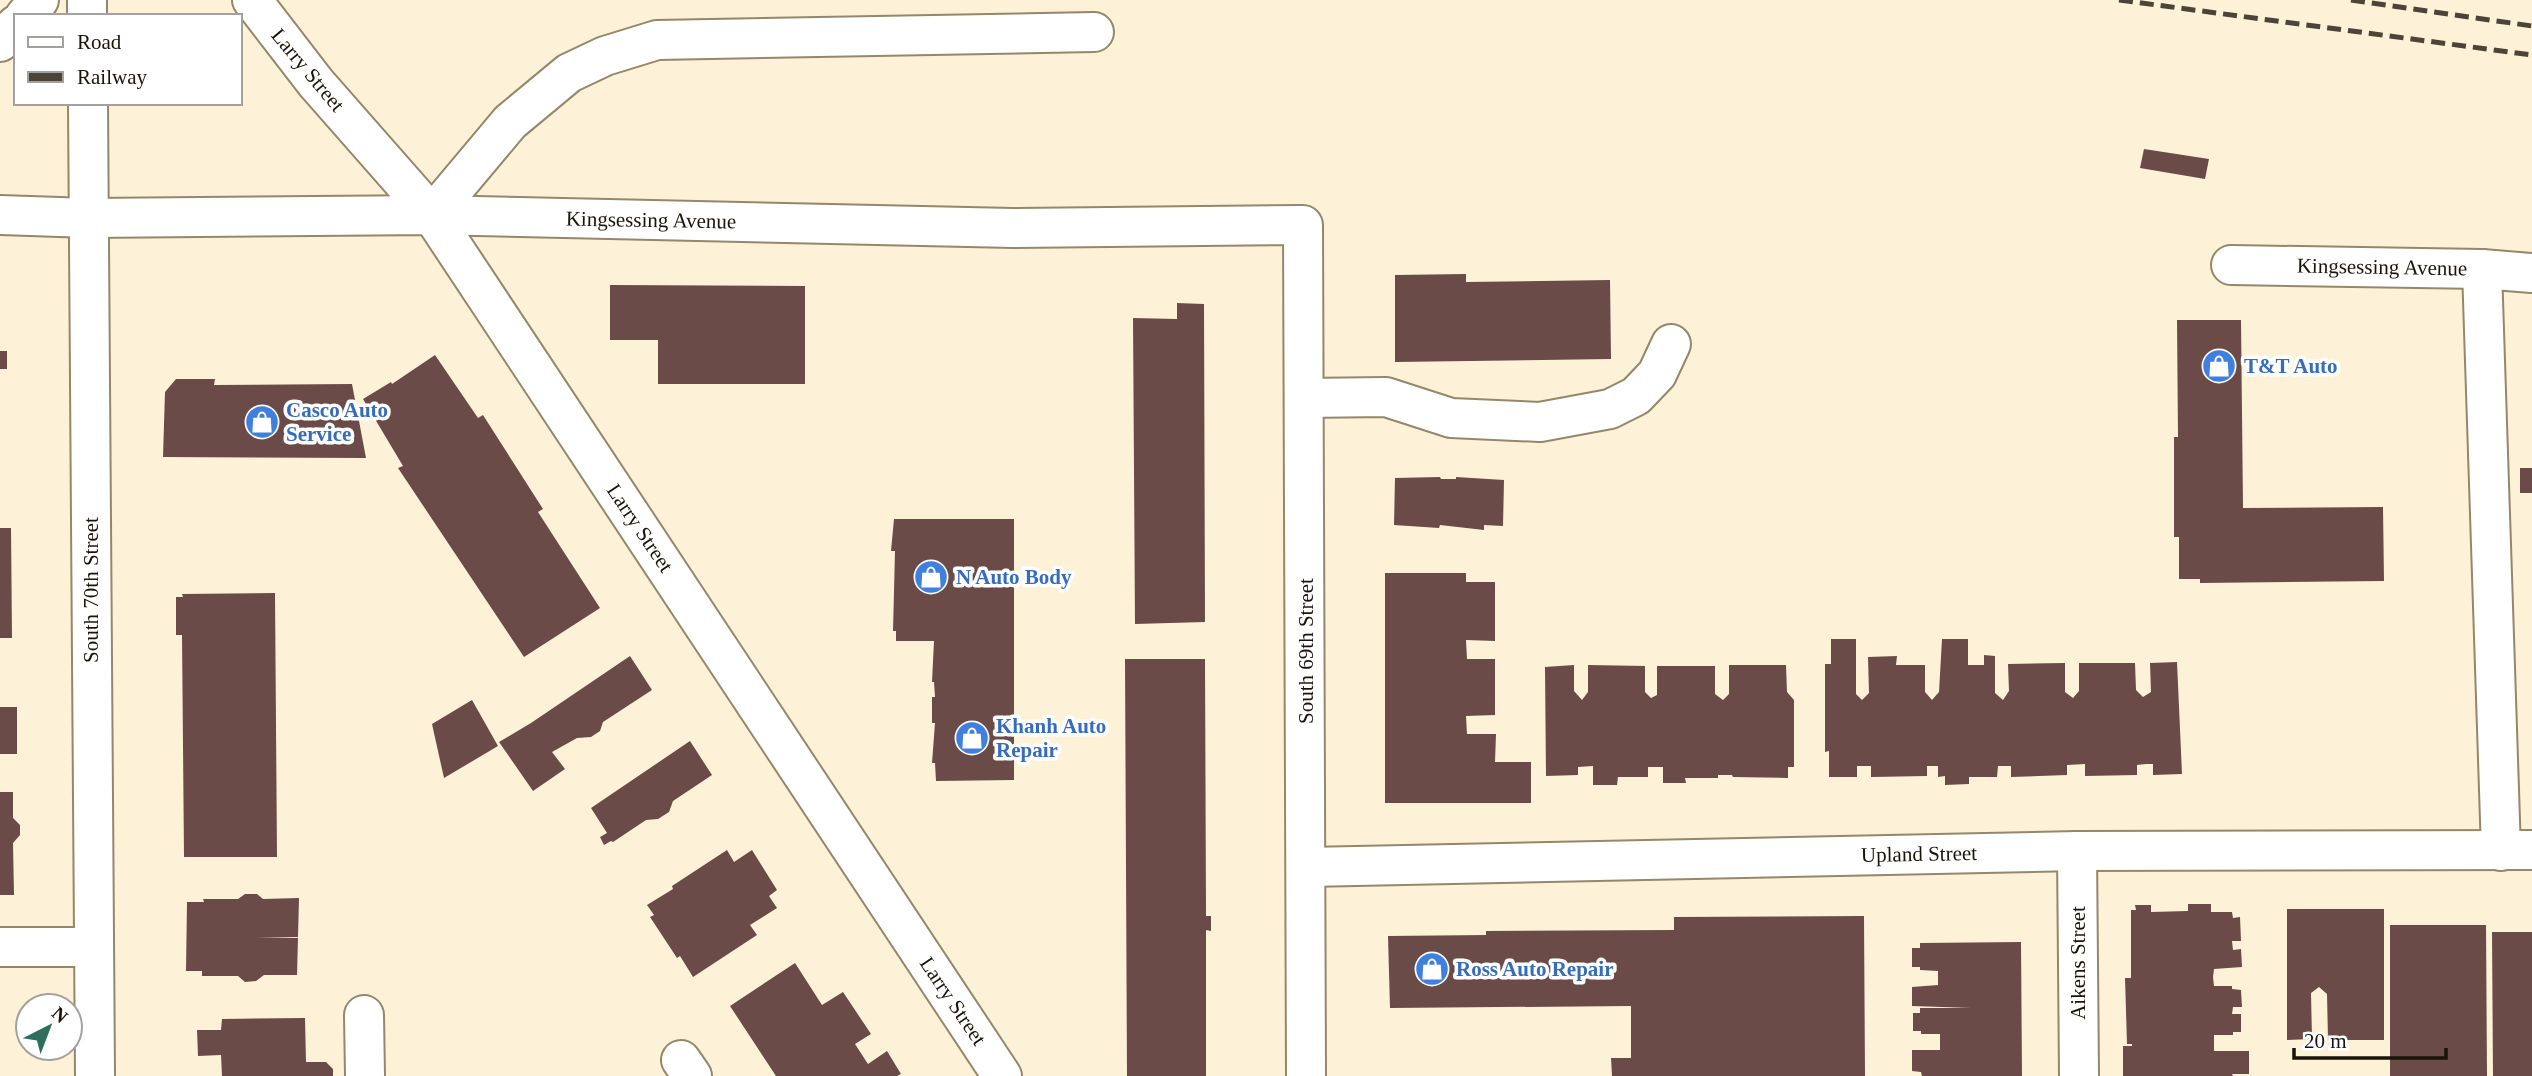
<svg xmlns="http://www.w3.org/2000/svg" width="2532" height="1076" font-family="'Times New Roman',serif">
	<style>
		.building { fill: #6b4b47 }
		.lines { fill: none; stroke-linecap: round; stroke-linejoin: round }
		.minor-casing { stroke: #94876a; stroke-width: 42 }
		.minor { stroke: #fff; stroke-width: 38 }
		.rail { stroke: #4c4537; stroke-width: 5; stroke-dasharray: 14 7; stroke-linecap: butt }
		.labels { text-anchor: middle; stroke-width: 7; stroke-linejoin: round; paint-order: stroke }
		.street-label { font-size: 21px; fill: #191409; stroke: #fff }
		.shop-label { font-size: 21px; font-weight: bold; fill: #366cbe; stroke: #fff; text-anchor: start }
	</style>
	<rect width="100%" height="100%" fill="#fdf1d8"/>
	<g class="building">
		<polygon points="2144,149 2209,159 2205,179 2140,168"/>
		<polygon points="1466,274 1466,282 1610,280 1611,359 1395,362 1395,275"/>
		<polygon points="610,285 805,286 805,384 658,384 658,340 610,340"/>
		<polygon points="1177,303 1204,304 1205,622 1135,624 1133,318 1177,319"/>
		<polygon points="2177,320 2241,320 2243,508 2383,507 2384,581 2200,583 2200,579 2179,579 2179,537 2174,537 2174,437 2178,437"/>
		<rect x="0" y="351" width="7" height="18"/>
		<polygon points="435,355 478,418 483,415 543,509 538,512 600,608 524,657 398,468 403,466 363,399 391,382 392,384"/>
		<polygon points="176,379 215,379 214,385 352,384 366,458 163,457 165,392"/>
		<rect x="2520" y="468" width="12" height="25"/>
		<polygon points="1440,477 1441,479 1456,479 1456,477 1504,480 1503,526 1484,525 1484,530 1440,525 1439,528 1394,525 1395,478"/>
		<polygon points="894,519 1014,519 1014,780 936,781 935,763 932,763 935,723 932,723 932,697 935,697 934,682 932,682 934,641 896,641 896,631 893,631 895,551 891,551"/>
		<polygon points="0,528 11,528 12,638 0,638"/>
		<polygon points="1385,573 1466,573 1466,582 1495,582 1495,641 1466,640 1467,659 1495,659 1495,715 1466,716 1467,734 1496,734 1495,762 1531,762 1531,803 1385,803"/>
		<polygon points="275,593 277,857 184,857 182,635 176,635 176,597 183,597 182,594"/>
		<polygon points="1831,639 1856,639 1856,694 1862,700 1869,693 1868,657 1897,656 1896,665 1925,665 1925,692 1932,700 1939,692 1942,639 1968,639 1968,665 1984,665 1984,655 1995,656 1995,693 2003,700 2009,691 2008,664 2065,663 2065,692 2073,698 2079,691 2079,663 2135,663 2136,690 2143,697 2151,692 2150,663 2177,662 2182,774 2153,775 2153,764 2146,764 2137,765 2137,775 2085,776 2085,764 2067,765 2067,775 2011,777 2011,766 1998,766 1997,777 1969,777 1969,784 1945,785 1945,776 1938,777 1938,766 1927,766 1927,776 1871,777 1871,766 1857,766 1857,777 1829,777 1829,751 1825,752 1825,664 1831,664"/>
		<polygon points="630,656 652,690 603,722 600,731 591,737 577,738 552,752 565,769 533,791 499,742 531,723"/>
		<polygon points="1125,659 1205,659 1206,913 1206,916 1211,916 1211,931 1206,930 1206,1076 1127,1076"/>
		<polygon points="1574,665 1574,691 1582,700 1588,692 1588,665 1645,666 1645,692 1651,698 1657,695 1657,666 1715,666 1715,694 1723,700 1729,694 1729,665 1786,665 1787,692 1794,700 1794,767 1788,767 1788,778 1733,777 1732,775 1718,775 1718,778 1685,778 1686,783 1663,783 1663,767 1648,767 1648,777 1618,777 1617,785 1593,785 1593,766 1578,767 1578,775 1546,776 1545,667"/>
		<polygon points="472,700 498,746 444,778 432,724"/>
		<rect x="0" y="707" width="17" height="47"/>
		<polygon points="690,741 712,775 673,801 669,812 658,819 646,820 613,842 611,841 604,845 600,837 607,833 591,808"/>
		<polygon points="0,792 13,792 13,818 20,825 20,835 13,843 14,895 0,895"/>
		<polygon points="727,850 734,862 752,850 777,890 769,896 777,908 750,925 757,935 693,977 680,956 677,958 650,917 654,915 647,905 673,889 672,886"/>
		<polygon points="245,894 257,894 263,899 299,898 298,937 257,937 298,938 297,975 264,975 256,981 245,982 238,976 202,976 202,971 186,971 187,902 204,902 203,899 238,899"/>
		<polygon points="2188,904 2211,904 2211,912 2232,912 2233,918 2240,917 2241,941 2232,941 2233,950 2241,949 2242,967 2214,969 2213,977 2214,986 2232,986 2232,989 2241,990 2242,1007 2233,1007 2232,1014 2241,1014 2241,1032 2233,1032 2233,1035 2214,1035 2214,1051 2249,1051 2249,1074 2232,1074 2233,1076 2123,1076 2123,1046 2132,1046 2132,1044 2127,1044 2125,978 2131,978 2131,910 2136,910 2135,905 2151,905 2151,912 2188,911"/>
		<polygon points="2287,909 2384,909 2384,1040 2328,1040 2327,994 2319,987 2311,993 2312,1039 2287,1040"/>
		<polygon points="1864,916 1865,1076 1612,1076 1611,1058 1631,1058 1631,1006 1390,1008 1388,936 1486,935 1486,931 1674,930 1674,917"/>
		<polygon points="2390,925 2486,925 2487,1076 2390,1076"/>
		<polygon points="2492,932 2532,932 2532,1076 2493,1076"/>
		<polygon points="2021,942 2022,1076 1922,1076 1921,1072 1912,1071 1912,1050 1940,1050 1940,1034 1921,1034 1921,1031 1913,1031 1913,1013 1920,1013 1920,1008 1971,1008 1912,1006 1912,987 1938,985 1938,971 1920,970 1920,967 1912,967 1912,948 1920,948 1920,943"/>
		<polygon points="795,963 822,1005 843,992 871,1034 855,1044 868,1064 887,1051 901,1074 897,1076 776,1076 730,1006"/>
		<polygon points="305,1018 306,1062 326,1062 333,1069 333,1076 222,1076 221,1055 198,1056 197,1030 221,1030 222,1019"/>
	</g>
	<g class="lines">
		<g class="minor-casing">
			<g id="minor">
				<polyline points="87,0 87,16"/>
				<polyline points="252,0 316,83 432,215 1002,1076"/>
				<polyline points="25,16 39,0"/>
				<polyline points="0,42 16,25"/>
				<polyline points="88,103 95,1076"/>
				<polyline points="0,215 89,218 432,215 1013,228 1303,225 1306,1076"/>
				<polyline points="432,215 510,122 569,73 605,56 657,40 1094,32"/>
				<polyline points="2231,265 2482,269 2532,273"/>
				<polyline points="2482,269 2501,851"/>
				<polyline points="1304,398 1386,397 1451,418 1540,422 1610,409 1636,396 1657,374 1671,344"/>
				<polyline points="2077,851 2079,1076"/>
				<polyline points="1307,867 2077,851 2532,850"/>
				<polyline points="0,947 93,947"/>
				<polyline points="364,1015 365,1076"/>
				<polyline points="681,1060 692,1076"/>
			</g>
		</g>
		<use href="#minor" class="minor"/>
		<g class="rail">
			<polyline points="2119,0 2532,55"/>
			<polyline points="2351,0 2532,26"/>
		</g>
	</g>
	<defs>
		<g id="shop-disc" transform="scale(1.75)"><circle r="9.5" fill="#3f7fe0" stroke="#fff"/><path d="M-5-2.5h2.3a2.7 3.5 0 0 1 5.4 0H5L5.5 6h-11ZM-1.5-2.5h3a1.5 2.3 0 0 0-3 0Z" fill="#fff"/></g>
	</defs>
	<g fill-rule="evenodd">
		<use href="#shop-disc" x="2219" y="366"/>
		<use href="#shop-disc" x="262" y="422"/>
		<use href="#shop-disc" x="931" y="577"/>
		<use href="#shop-disc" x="972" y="738"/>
		<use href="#shop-disc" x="1432" y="969"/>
	</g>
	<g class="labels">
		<g class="street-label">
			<text transform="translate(308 70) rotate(50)" y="7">Larry Street</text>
			<text transform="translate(651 220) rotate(1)" y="7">Kingsessing Avenue</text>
			<text transform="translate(2382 267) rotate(1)" y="7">Kingsessing Avenue</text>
			<text transform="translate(640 528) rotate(56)" y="7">Larry Street</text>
			<text transform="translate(91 590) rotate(-90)" y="7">South 70th Street</text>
			<text transform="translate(1306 651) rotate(-90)" y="7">South 69th Street</text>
			<text transform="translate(1919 854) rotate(-1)" y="7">Upland Street</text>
			<text transform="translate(2078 963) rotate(-90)" y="7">Aikens Street</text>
			<text transform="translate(953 1001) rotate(56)" y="7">Larry Street</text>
		</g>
		<g class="shop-label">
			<text x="2244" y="373">T&amp;T Auto</text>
			<text x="286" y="417">Casco Auto<tspan x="286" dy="24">Service</tspan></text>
			<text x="956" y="584">N Auto Body</text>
			<text x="996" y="733">Khanh Auto<tspan x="996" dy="24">Repair</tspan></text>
			<text x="1456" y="976">Ross Auto Repair</text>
		</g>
	</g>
	<rect x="14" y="14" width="228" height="91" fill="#ffffff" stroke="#a3a19d" stroke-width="2"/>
	<rect x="28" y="37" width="35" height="10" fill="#ffffff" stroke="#a3a19d" stroke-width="2"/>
	<text x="77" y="49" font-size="21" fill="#191409">Road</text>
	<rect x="28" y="72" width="35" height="10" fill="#4c4537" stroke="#a3a19d" stroke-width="2"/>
	<text x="77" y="84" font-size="21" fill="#191409">Railway</text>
	<g transform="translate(49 1027) rotate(42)"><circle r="33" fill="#ffffff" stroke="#a3a19d" stroke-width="2"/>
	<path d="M0-5L12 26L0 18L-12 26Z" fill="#2e6e5c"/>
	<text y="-10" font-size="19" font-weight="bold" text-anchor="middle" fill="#191409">N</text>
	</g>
	<path d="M2294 1048v10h152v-10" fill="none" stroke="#191409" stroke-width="3.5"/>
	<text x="2304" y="1048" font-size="21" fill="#191409" stroke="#ffffff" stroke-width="5" paint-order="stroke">20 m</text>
</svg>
